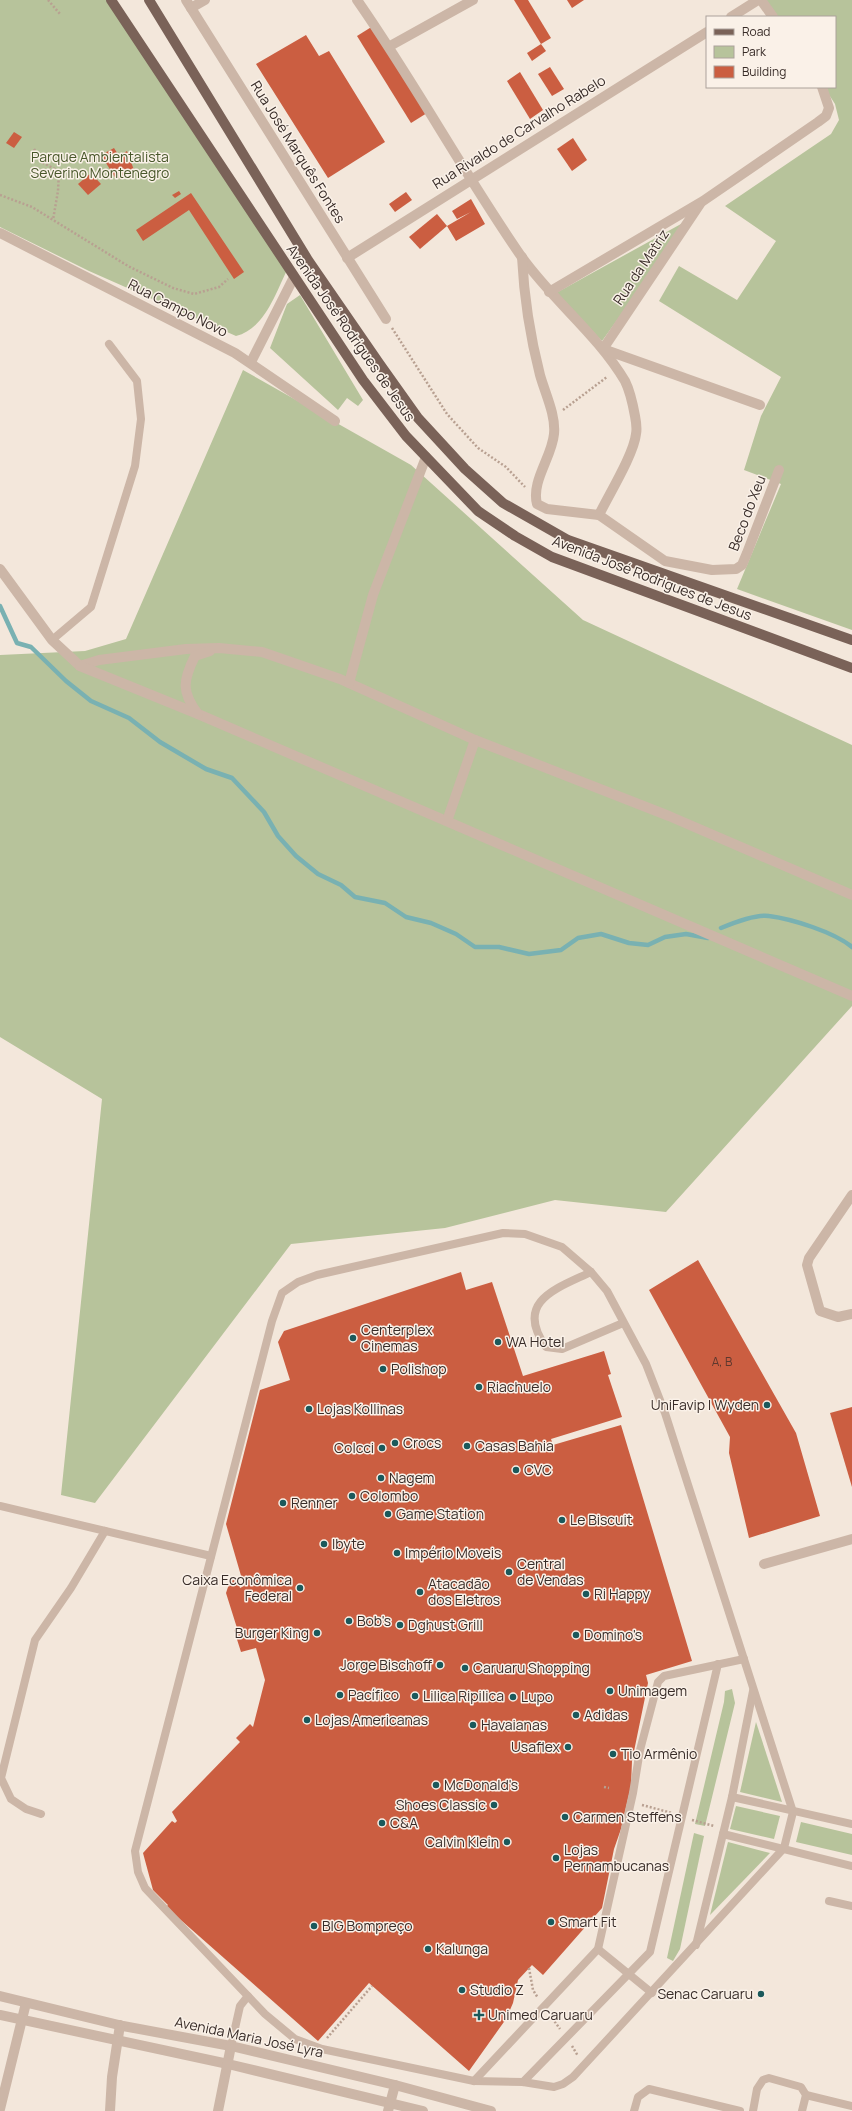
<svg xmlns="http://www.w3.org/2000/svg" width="852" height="2111" font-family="Manrope,sans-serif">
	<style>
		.green { fill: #b7c39b }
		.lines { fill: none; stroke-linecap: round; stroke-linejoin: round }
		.stream { stroke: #79b1b2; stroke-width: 4.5 }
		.building { fill: #cb5e41 }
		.path { stroke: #b8a091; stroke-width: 2.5; stroke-dasharray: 2 2; stroke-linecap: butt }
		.lane { stroke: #ccb6a7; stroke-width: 8 }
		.street { stroke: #ccb6a7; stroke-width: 10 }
		.primary { stroke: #7a6258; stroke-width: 10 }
		.poi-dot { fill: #1b595b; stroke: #faf1e8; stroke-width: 1.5 }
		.labels { text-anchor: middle; stroke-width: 3; stroke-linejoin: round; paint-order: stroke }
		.number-label { font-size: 12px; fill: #5d382e }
		.street-label { font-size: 14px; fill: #382c28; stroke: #faf1e8 }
		.park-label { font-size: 14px; fill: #48572a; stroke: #faf1e8 }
		.poi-label { font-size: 14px; fill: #382c28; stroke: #faf1e8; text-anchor: start }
	</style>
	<rect width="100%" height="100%" fill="#f3e7db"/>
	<g class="green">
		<path d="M0,0H111L288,268C276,292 265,329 236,336L89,271L0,227Z"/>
		<polygon points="766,0 852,0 852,630 737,589 781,484 744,470 761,416 781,377 659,301 679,266 737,300 776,241 725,206 831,134 839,120 835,104 824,87 835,87 835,17 777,17"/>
		<polygon points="690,219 602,341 556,293"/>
		<polygon points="300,295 363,400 358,406 347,398 338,410 270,348 287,304"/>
		<polygon points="243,370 411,465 583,620 852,745 852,1006 666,1212 555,1200 445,1228 291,1244 95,1503 61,1495 102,1099 0,1037 0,655 85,651 126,639"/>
		<polygon points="732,1689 735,1703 705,1826 695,1824 724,1702 725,1691"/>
		<polygon points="756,1722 782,1802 740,1792"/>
		<polygon points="736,1806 780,1816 774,1839 730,1829"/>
		<polygon points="801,1822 852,1834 852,1855 796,1842"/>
		<polygon points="694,1833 704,1836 680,1949 673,1961 667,1958"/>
		<polygon points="728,1842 770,1853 710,1915"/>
	</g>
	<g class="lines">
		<g class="stream">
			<polyline points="0,606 17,643 31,647 66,681 91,701 129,718 160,742 206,769 232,778 264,812 278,836 296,856 318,874 341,885 355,897 385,903 406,917 431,923 456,934 475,947 499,947 529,954 561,950 578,938 601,934 629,943 648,945 665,937 686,934 708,938"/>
			<path d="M721,928C733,923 756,914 769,916C792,919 834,932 852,947"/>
		</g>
	</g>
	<g class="building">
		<polygon points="514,0 528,0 551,38 541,44"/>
		<polygon points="567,0 584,0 572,8"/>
		<polygon points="373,26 427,113 411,123 357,36"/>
		<polygon points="306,35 319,56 329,51 385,142 328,178 256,64"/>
		<polygon points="541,44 546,51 532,61 527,53"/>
		<polygon points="550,67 564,89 552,96 538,74"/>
		<polygon points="520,72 543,110 530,119 507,81"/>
		<polygon points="14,132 22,137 14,148 6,143"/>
		<polygon points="573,138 587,160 572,171 557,149"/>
		<polygon points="114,148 119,156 127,151 134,170 116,179 101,155"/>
		<polygon points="91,173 101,184 88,195 78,184"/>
		<polygon points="179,191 181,194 175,198 172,195"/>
		<polygon points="406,192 412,200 395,212 389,204"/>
		<polygon points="191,193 244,272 234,279 189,210 143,241 136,230"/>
		<polygon points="471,199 485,224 456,241 447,226 471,212 457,219 452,211"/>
		<polygon points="437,214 447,226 420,249 409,237"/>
		<polygon points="698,1260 796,1433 820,1516 749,1538 729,1453 730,1437 649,1290"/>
		<polygon points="461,1272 466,1290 492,1282 523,1376 604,1351 611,1374 608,1375 622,1417 551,1439 553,1445 621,1425 692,1661 646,1675 648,1683 632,1761 631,1786 621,1829 614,1849 602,1908 543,1975 532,1965 518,1980 513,2003 506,2019 469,2071 369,1983 318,2041 166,1907 168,1905 153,1890 143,1853 172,1821 175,1823 177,1821 172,1812 240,1742 236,1738 250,1724 253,1727 265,1680 256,1648 241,1652 234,1630 237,1628 226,1593 230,1581 238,1579 240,1588 244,1586 226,1524 260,1390 290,1380 278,1342 284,1331"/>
		<polygon points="852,1407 852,1487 830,1413"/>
	</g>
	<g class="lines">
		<g class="path">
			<polyline points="48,0 60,14"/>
			<polyline points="34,149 43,163 59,171 58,191 53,220"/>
			<polyline points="0,195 32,207 128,266 173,288 194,294 219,287 228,279"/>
			<polyline points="392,328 447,414 478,448 506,467 525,487"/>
			<polyline points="563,410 607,377"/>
			<polyline points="604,1787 609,1788"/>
			<polyline points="642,1805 672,1813"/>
			<polyline points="692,1820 714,1826"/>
			<polyline points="529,1968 533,1990 538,1998"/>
			<polyline points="550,2015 560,2029"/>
			<polyline points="327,2038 372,1986"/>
			<polyline points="572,2046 578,2056"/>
		</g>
		<g class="lane">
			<polyline points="52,640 91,607 135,466 141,419 137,381 109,344"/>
			<polygon points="503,1233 525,1234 562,1247 591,1272 607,1291 646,1364 665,1413 793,1812 784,1848 573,2077 563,2084 554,2087 523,2082 474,2081 322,2049 295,2039 265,2014 145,1888 138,1872 135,1851 272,1321 282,1293 298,1282 317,1275"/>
			<path d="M591,1272C558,1288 513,1301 546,1347L562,1349L623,1323"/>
			<polyline points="0,1506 211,1556"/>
			<polyline points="732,1797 852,1824"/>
			<polyline points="41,1814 26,1809 11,1799 1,1778 35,1640 71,1588 105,1531"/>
			<polyline points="723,1834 852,1866"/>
			<polyline points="829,1901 852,1906"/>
			<polyline points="696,1945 732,1797 753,1691"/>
			<polyline points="598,1949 652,1993"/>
			<polyline points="231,2046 240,2006 248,1996"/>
			<polyline points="474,2081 598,1949 633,1793 640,1750 658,1682 664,1676 744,1659"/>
			<polyline points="523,2082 650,1952 718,1664"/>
			<polyline points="806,2095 852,2106"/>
			<polyline points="634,2111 638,2097 649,2089 740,2111"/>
			<polyline points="753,2111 757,2089 763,2080 769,2078 801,2087 806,2095 802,2111"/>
		</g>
		<g class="street">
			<polyline points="186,0 386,319"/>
			<path d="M357,0C415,83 463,172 521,256C552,300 597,334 625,381C630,391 633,405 635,416C636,421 637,429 636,434C634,454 608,496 599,515"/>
			<polyline points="761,0 773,17"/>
			<polyline points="191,8 205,0"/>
			<polyline points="731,17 758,0"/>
			<polyline points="390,46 473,0"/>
			<polyline points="700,204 603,349 760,405"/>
			<polyline points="0,233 235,353 335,421"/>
			<path d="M522,257C524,297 530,336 540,375C545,393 556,415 554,434C552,457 531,481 537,504L547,509L599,515L665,561L712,570L736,569L742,565L747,553L779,470"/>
			<polyline points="347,258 707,32"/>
			<polyline points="549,292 703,201 818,122 826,116 829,108 822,87"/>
			<polyline points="251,362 294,277"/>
			<polyline points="0,569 52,640 80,666 99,660 186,649 219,648 262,652 340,679 475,740 669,816 852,895"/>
			<polyline points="80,666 198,714 852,996"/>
			<polyline points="349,683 373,595 426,457"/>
			<path d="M198,714C181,692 183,680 195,656L210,651"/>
			<polyline points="447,821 475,740"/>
			<polyline points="852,1195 809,1258 807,1265 820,1311 838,1317 852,1314"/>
			<polyline points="764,1564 852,1539"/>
			<polyline points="0,1996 123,2026 231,2046 395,2085 491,2111"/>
			<polyline points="0,2015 228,2064 423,2111"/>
			<polyline points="0,2109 26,2003"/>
			<polyline points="110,2111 112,2077 120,2025"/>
			<polyline points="218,2111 231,2046"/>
			<polyline points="388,2111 395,2085"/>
		</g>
		<g class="primary">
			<polyline points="111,0 363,380 406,436 478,511 515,536 552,557 852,668"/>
			<polyline points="149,0 308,260 379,363 418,418 465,469 503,503 568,540 852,640"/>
		</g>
	</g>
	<g class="poi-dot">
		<circle cx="353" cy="1338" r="4"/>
		<circle cx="498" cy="1342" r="4"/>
		<circle cx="383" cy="1369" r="4"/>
		<circle cx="479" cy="1387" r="4"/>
		<circle cx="767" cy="1405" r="4"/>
		<circle cx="309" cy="1409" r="4"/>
		<circle cx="395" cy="1443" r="4"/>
		<circle cx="467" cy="1446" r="4"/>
		<circle cx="382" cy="1448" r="4"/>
		<circle cx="516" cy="1470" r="4"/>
		<circle cx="381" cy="1478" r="4"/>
		<circle cx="352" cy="1496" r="4"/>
		<circle cx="283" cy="1503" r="4"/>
		<circle cx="388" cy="1514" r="4"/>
		<circle cx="562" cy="1520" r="4"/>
		<circle cx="324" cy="1544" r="4"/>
		<circle cx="397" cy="1553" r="4"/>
		<circle cx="509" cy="1572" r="4"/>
		<circle cx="300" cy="1588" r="4"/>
		<circle cx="420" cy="1592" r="4"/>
		<circle cx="586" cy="1594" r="4"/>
		<circle cx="349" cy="1621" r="4"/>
		<circle cx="400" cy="1625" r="4"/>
		<circle cx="317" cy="1633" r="4"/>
		<circle cx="576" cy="1635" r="4"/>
		<circle cx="440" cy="1665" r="4"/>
		<circle cx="465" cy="1668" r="4"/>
		<circle cx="610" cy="1691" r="4"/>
		<circle cx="340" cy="1695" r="4"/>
		<circle cx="415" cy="1696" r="4"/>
		<circle cx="513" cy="1697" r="4"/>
		<circle cx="576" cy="1715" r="4"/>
		<circle cx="307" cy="1720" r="4"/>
		<circle cx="473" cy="1725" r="4"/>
		<circle cx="568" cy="1747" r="4"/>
		<circle cx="613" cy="1754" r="4"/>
		<circle cx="436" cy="1785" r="4"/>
		<circle cx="494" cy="1805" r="4"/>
		<circle cx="565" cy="1817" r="4"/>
		<circle cx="382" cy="1823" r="4"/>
		<circle cx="507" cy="1842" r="4"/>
		<circle cx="556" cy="1858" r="4"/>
		<circle cx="551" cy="1922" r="4"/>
		<circle cx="314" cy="1926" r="4"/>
		<circle cx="428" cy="1949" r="4"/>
		<circle cx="462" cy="1990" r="4"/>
		<circle cx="761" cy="1994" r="4"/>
		<path d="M477 2009h4v4h4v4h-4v4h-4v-4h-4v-4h4z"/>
	</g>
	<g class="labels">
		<g class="number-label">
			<text x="722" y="1366">A, B</text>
		</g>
		<g class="street-label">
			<text transform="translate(519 132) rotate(-32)" y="5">Rua Rivaldo de Carvalho Rabelo</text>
			<text transform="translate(298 152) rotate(58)" y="5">Rua José Marquês Fontes</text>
			<text transform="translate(641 267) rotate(-56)" y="5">Rua da Matriz</text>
			<text transform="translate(178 308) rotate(27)" y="5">Rua Campo Novo</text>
			<text transform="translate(351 333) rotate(55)" y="5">Avenida José Rodrigues de Jesus</text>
			<text transform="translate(747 513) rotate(-69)" y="5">Beco do Xeu</text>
			<text transform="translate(652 578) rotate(21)" y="5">Avenida José Rodrigues de Jesus</text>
			<text transform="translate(249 2037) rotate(12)" y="5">Avenida Maria José Lyra</text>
		</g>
		<g class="park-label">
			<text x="100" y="162">Parque Ambientalista<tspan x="100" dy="16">Severino Montenegro</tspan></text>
		</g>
		<g class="poi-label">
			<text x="361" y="1335">Centerplex<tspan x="361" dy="16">Cinemas</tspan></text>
			<text x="506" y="1347">WA Hotel</text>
			<text x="391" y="1374">Polishop</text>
			<text x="487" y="1392">Riachuelo</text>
			<text x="759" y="1410" text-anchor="end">UniFavip | Wyden</text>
			<text x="317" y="1414">Lojas Kollinas</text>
			<text x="403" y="1448">Crocs</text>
			<text x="475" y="1451">Casas Bahia</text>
			<text x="374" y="1453" text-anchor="end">Colcci</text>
			<text x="524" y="1475">CVC</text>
			<text x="389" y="1483">Nagem</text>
			<text x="360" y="1501">Colombo</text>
			<text x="291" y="1508">Renner</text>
			<text x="396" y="1519">Game Station</text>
			<text x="570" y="1525">Le Biscuit</text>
			<text x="332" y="1549">Ibyte</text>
			<text x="405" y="1558">Império Moveis</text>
			<text x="517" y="1569">Central<tspan x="517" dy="16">de Vendas</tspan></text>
			<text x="292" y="1585" text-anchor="end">Caixa Econômica<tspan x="292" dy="16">Federal</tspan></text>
			<text x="428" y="1589">Atacadão<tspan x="428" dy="16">dos Eletros</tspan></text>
			<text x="594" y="1599">Ri Happy</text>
			<text x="357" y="1626">Bob's</text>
			<text x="408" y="1630">Dghust Grill</text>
			<text x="309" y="1638" text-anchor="end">Burger King</text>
			<text x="584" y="1640">Domino's</text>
			<text x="432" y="1670" text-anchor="end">Jorge Bischoff</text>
			<text x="473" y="1673">Caruaru Shopping</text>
			<text x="618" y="1696">Unimagem</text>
			<text x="348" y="1700">Pacífico</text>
			<text x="423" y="1701">Lilica Ripilica</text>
			<text x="521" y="1702">Lupo</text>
			<text x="584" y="1720">Adidas</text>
			<text x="315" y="1725">Lojas Americanas</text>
			<text x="481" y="1730">Havaianas</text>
			<text x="560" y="1752" text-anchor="end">Usaflex</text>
			<text x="621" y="1759">Tio Armênio</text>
			<text x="444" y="1790">McDonald's</text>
			<text x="486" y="1810" text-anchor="end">Shoes Classic</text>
			<text x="573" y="1822">Carmen Steffens</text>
			<text x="390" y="1828">C&amp;A</text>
			<text x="499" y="1847" text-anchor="end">Calvin Klein</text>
			<text x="564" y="1855">Lojas<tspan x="564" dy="16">Pernambucanas</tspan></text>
			<text x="559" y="1927">Smart Fit</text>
			<text x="322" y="1931">BIG Bompreço</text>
			<text x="436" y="1954">Kalunga</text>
			<text x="470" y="1995">Studio Z</text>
			<text x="753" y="1999" text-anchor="end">Senac Caruaru</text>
			<text x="488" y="2020">Unimed Caruaru</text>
		</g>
	</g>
	<rect x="706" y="16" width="130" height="72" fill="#faf1e8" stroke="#aca29b"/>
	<rect x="714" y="29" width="20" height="6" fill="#7a6258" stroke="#aca29b"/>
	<text x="742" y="36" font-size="12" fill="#382c28">Road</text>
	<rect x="714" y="46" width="20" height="12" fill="#b7c39b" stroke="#aca29b"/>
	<text x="742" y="56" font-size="12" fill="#382c28">Park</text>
	<rect x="714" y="66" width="20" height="12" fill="#cb5e41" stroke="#aca29b"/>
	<text x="742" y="76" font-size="12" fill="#382c28">Building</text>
</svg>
